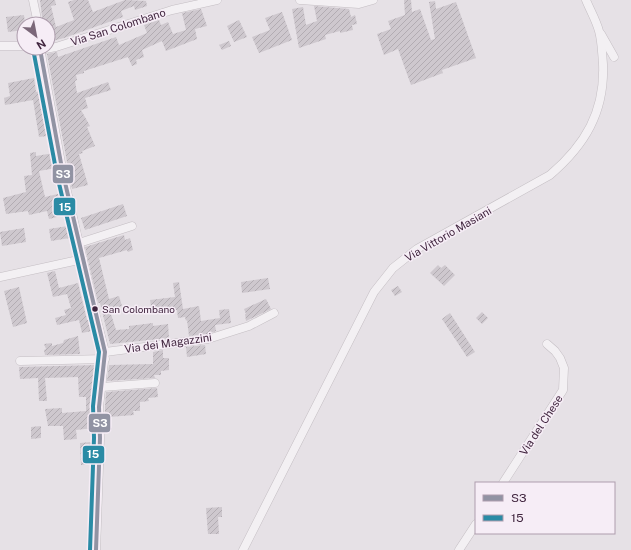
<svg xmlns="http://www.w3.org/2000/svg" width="631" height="550" font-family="'Public Sans',sans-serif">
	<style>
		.building { fill: url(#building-hatch) }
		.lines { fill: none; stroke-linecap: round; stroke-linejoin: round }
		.street-casing { stroke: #c4bec3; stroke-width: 9 }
		.street { stroke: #f3f0f3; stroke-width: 8 }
		.bus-1-casing { stroke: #f6edf6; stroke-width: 7 }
		.bus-2-casing { stroke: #f6edf6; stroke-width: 7 }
		.bus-1 { stroke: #9193a3; stroke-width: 4 }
		.bus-2 { stroke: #2a8ba5; stroke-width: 4 }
		.bus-dot { fill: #41263f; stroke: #f6edf6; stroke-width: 1.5 }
		.labels { text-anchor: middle; stroke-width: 3; stroke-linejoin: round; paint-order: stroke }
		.bus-label { font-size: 10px; fill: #41263f; stroke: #f6edf6; text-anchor: start }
		.street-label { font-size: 11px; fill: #41263f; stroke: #f6edf6 }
		.line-badge { stroke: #f6edf6; stroke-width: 1.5 }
		.badge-label { font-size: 11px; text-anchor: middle; font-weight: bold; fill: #fff }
	</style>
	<defs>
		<pattern id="building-hatch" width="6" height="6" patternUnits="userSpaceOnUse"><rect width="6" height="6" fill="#cec8ce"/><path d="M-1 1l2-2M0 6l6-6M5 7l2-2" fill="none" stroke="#b2acb2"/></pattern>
	</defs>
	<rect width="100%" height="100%" fill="#e6e1e6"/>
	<g class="building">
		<polygon points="40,0 55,0 56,5 51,6 56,27 74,20 68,2 74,0 88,0 93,12 125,0 148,1 146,1 147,6 135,10 134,6 121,11 123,17 64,38 48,42 48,24 43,24"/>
		<polygon points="404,0 411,0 412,12 420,9 431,40 435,39 429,2 435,1 436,9 456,2 476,58 442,70 443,73 411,85 398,49 384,55 377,34 391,29 388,21 405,15"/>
		<polygon points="314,6 349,9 351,17 355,15 357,24 352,25 353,30 340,33 340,31 325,35 326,39 299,48 292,9 303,7 306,25 317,21"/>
		<polygon points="201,9 207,26 195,29 197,39 166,51 162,41 142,50 144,57 136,60 137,64 132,66 128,57 84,71 84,73 76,75 77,80 75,81 77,93 108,82 111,90 85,98 88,108 81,110 90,126 87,127 95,146 82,151 83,153 79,154 88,185 72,189 47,54 57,52 58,57 116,37 119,45 147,33 144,25 159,20 161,25 168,22 173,34 186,30 182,13"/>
		<polygon points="282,12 292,40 259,53 252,37 270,30 265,18"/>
		<polygon points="24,15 25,24 24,24 24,30 8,32 6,17"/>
		<polygon points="239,20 247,37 234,42 227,26"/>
		<polygon points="229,41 231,46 222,50 219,45"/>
		<polygon points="34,78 36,92 42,90 50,132 46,132 47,136 39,137 33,100 5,105 4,98 10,96 8,83"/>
		<polygon points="36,152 36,156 54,153 56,168 39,171 45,197 62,193 64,203 62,203 65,215 49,219 47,211 29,215 28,211 6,214 3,198 26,192 24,176 32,175 30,153"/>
		<polygon points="123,204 127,216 85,230 81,218"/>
		<polygon points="68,226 70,238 51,241 49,229"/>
		<polygon points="24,228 26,242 2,246 0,232"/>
		<polygon points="124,235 125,240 130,238 133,250 128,252 127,250 99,258 109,299 119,296 122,306 112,309 114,314 111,314 116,330 129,329 129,326 153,323 153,326 168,324 169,338 110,344 100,303 98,303 85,247"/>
		<polygon points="438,265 441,268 445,265 455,275 444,286 430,273"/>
		<polygon points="55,271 59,288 78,283 87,320 89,320 92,331 82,333 79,320 57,325 55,318 66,315 64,310 71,308 67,294 53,297 47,273"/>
		<polygon points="268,278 270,289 242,293 241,282"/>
		<polygon points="179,282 183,309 199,306 201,321 220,318 219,310 229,309 231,323 215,325 216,331 207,334 189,336 187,320 186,321 185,317 178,318 177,310 152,313 150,300 175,297 173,283"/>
		<polygon points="398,286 402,292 395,296 391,290"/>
		<polygon points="19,287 27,323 13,327 4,291"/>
		<polygon points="266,299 271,309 246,321 245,314 246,314 244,309"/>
		<polygon points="482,312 488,318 482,324 476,318"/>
		<polygon points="450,313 475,352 467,357 442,319"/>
		<polygon points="78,336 80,354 45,355 44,350 46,349 44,344 52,343 52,346 63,343 64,340"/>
		<polygon points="205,345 206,354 187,357 186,347"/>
		<polygon points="163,350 163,358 169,358 169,370 161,371 161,375 154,375 155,378 107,381 109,365 153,364 153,352"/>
		<polygon points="98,365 94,407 94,428 76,430 77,439 64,440 63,426 48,426 45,409 62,408 62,413 86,411 86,397 79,397 78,377 45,378 47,401 39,401 38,378 20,379 19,367"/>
		<polygon points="157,388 158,397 148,398 149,401 140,402 140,411 133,411 134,415 109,417 112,430 105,433 105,407 106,392"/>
		<polygon points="41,426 41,438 31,439 31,427"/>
		<polygon points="91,442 92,458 88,458 88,464 81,465 80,443"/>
		<polygon points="222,507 222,517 218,517 219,534 208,534 206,508"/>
	</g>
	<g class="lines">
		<g class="street-casing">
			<g id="street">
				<polyline points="33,0 38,24"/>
				<polyline points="300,0 359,4 373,0"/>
				<polyline points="601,34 614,57"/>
				<polyline points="0,46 24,46"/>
				<polyline points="36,48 45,49 56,47 172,10 217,0"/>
				<polyline points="40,48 63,174 94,309 105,352 99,407 100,438 96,550"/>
				<polyline points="79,243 132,226"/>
				<polyline points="0,277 83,259"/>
				<polyline points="105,352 208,339 249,326 274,313"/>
				<polyline points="20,361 105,359"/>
				<polyline points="102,387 155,383"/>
				<polyline points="503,483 563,390 564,368 560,358 555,351 547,344"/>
				<path d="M243,550L374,292L393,268L417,249L550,175C585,145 605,112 603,64C602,53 602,42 599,31C596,20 590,10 586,0"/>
				<polyline points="459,550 476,524"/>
			</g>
		</g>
		<use href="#street" class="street"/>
		<g class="bus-1-casing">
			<polyline id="bus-1" points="40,49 63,174 105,352 99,407 100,438 96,550"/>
		</g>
		<g class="bus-2-casing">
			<polyline id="bus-2" points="34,54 57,175 99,352 93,406 94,438 90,550"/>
		</g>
		<use href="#bus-1" class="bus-1"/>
		<use href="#bus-2" class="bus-2"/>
	</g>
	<circle class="bus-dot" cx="95" cy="309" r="3.5"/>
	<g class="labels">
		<g class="bus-label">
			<text x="102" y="313">San Colombano</text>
		</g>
		<g class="street-label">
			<text transform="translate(118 27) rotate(-18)" y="4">Via San Colombano</text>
			<text transform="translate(448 234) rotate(-30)" y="4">Via Vittorio Masiani</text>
			<text transform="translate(168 343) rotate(-8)" y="4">Via dei Magazzini</text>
			<text transform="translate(541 425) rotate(-57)" y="4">Via del Chese</text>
		</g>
	</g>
	<g class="line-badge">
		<rect x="52" y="164" width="22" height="20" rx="4" fill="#9193a3"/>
		<rect x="53" y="197" width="23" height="19" rx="4" fill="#2a8ba5"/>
		<rect x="88" y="413" width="23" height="20" rx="4" fill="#9193a3"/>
		<rect x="82" y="445" width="23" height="19" rx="4" fill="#2a8ba5"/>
	</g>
	<g class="badge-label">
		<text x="63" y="178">S3</text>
		<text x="65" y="211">15</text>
		<text x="100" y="427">S3</text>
		<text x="93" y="458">15</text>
	</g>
	<rect x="475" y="482" width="140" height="52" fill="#f6edf6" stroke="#ae9dad"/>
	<rect x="483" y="495" width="20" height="6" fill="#9193a3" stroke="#ae9dad"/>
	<text x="511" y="502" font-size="12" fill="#41263f">S3</text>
	<rect x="483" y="515" width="20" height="6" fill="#2a8ba5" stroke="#ae9dad"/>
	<text x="511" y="522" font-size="12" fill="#41263f">15</text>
	<g transform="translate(36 36) rotate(148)"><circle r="19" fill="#f6edf6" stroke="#ae9dad"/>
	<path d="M0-3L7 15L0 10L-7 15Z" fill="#7b6779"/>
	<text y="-6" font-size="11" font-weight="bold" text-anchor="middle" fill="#41263f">N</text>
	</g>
</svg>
